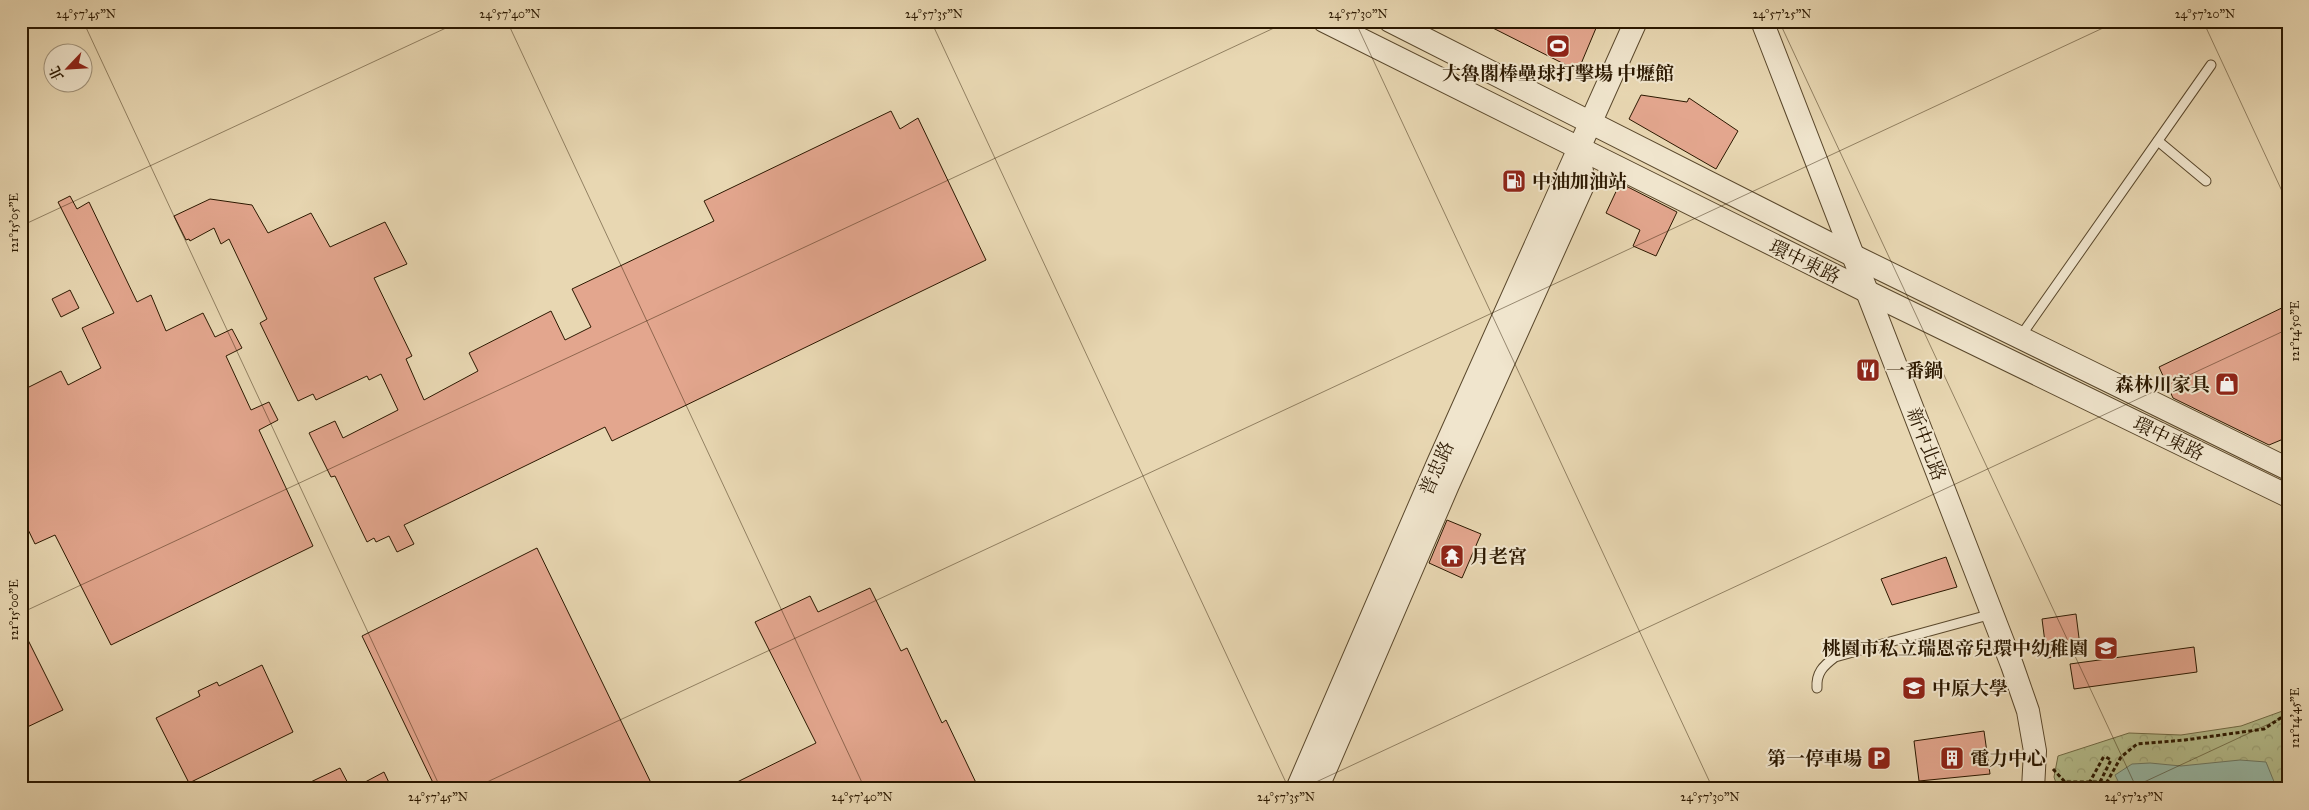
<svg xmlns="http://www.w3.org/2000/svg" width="2309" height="810" font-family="'IM FELL Great Primer','Noto Serif TC',serif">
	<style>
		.forest { fill: url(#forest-crowns); stroke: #706b46 }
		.water { fill: #98baa8; stroke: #6c7965 }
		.building { fill: #e3a68e; stroke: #2b1800 }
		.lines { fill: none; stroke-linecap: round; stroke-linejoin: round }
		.service-casing { stroke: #5a482c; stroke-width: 11 }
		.tertiary-casing { stroke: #5a482c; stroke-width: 24 }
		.path { stroke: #2b1800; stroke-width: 3; stroke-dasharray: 4 2.5; stroke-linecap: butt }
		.service { stroke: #f0e5cd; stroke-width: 9 }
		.tertiary { stroke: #f0e5cd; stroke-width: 22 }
		.path-bridge { stroke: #2b1800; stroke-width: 3; stroke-dasharray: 4 2.5; stroke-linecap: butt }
		.ticks { fill: none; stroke: #2b1800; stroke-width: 1; stroke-opacity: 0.45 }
		.labels { text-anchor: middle; stroke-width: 4; stroke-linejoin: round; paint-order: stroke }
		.poi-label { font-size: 19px; font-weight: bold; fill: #2b1800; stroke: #f0e5cd; text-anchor: start }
		.street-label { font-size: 19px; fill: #2b1800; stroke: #f0e5cd }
		.neatline { fill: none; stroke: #2b1800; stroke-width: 2 }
		.ticks-label { font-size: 12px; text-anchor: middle; fill: #2b1800 }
	</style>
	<defs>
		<pattern id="forest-crowns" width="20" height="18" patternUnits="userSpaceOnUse" patternTransform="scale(1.25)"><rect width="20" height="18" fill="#b5be8d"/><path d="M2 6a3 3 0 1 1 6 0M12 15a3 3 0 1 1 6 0" fill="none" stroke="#9ca378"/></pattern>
	</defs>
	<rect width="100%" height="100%" fill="#e8d7b2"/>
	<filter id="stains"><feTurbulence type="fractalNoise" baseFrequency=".004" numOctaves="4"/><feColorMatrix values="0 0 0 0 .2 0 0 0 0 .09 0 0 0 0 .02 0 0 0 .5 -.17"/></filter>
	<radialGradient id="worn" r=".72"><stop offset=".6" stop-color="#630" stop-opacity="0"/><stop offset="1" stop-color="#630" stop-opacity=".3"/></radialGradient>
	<polygon class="forest" points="2288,709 2288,789 2058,789 2054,777 2058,756 2129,733 2181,735 2241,726"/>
	<polygon class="water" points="2240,760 2266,762 2277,789 2122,789 2115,775 2132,764 2150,763 2181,766"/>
	<g class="building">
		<polygon points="1479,21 1599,21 1578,71"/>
		<polygon points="1641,95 1687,102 1689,98 1738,131 1716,169 1629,119"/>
		<polygon points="891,111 900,129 918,118 986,260 612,441 605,427 404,525 414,544 397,552 389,536 376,542 374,538 367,542 335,476 331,477 309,433 335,421 343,438 398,410 381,374 369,380 367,376 316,400 313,394 298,401 260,323 267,319 229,239 221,244 214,228 190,241 189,239 186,240 174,216 210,199 252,205 268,233 311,213 330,247 385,222 407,264 374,278 412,356 406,359 424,400 478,371 469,353 551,311 565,340 591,327 572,289 714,221 704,201"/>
		<polygon points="1620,183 1677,212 1656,256 1633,246 1640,230 1606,213"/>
		<polygon points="70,196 77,209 89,202 137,302 151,295 166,331 203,313 215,337 232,329 242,348 226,356 251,410 269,402 278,420 259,430 313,546 111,645 55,535 35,544 21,515 21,391 61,371 68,385 101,368 82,328 114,313 58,202"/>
		<polygon points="70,290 79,308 61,317 52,299"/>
		<polygon points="2288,305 2288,437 2269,445 2173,398 2159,367"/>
		<polygon points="1447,520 1481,534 1462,578 1429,563"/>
		<polygon points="537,548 654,789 436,789 362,636"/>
		<polygon points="1946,557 1957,587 1892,605 1881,579"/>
		<polygon points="870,588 901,651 907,648 942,723 946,720 979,789 723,789 816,743 755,622 810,596 818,612"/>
		<polygon points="2076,614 2081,654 2047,658 2042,619"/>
		<polygon points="21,626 63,710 21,730"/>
		<polygon points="2194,647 2197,672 2074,689 2070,664"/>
		<polygon points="262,665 293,732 189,783 156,718 200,696 198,691 217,682 219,686"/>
		<polygon points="1984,731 1990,774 1919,781 1914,741"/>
		<polygon points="340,768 351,789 296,789"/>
		<polygon points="384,772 392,789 352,789"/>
	</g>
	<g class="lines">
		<g class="service-casing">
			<g id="service">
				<polyline points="2158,141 2206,181"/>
				<polyline points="2020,337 2211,65"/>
				<path d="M1817,688C1816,673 1823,666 1835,657L1992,614"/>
			</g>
		</g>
		<g class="tertiary-casing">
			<g id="tertiary">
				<polyline points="1324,21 1868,292 2288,496"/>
				<polyline points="1390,21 1854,256 2288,469"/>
				<polyline points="1762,21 2012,665 2028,711 2035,751 2033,789"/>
				<polyline points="1297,789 1438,463 1636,21"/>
				<polyline points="1317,789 1448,485 1584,183 1578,148"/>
			</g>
		</g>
		<g class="path">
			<polyline points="2053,769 2065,782 2107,782"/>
			<polyline points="2100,782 2111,760 2104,756"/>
			<polyline points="2110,789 2107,782 2121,757 2137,744 2185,740 2264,729 2288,713"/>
		</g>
		<use href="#service" class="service"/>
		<use href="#tertiary" class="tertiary"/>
		<polyline class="path-bridge" points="2086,789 2104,756"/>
	</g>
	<path class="ticks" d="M83,21L441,789M507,21L865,789M931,21L1289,789M1355,21L1713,789M1779,21L2137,789M2203,21L2288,204M21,226L461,21M21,613L1289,21M472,789L2118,21M1301,789L2288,329M2129,789L2288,715"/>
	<defs>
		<g id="stadium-square" transform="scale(1.25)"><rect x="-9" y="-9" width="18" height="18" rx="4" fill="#8f2418" stroke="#f0e5cd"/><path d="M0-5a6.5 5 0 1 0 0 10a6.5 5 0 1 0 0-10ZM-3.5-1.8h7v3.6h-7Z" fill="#fff"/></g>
		<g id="fuel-square" transform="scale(1.25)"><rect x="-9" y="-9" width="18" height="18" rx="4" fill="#8f2418" stroke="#f0e5cd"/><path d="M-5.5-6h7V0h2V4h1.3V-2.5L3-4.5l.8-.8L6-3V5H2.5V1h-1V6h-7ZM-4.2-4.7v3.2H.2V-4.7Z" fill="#fff"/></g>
		<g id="restaurant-square" transform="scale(1.25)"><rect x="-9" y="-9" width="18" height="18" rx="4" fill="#8f2418" stroke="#f0e5cd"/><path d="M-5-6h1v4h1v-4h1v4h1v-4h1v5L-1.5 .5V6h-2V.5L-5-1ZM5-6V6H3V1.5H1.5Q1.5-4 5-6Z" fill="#fff"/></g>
		<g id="shop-square" transform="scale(1.25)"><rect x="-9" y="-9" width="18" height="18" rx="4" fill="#8f2418" stroke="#f0e5cd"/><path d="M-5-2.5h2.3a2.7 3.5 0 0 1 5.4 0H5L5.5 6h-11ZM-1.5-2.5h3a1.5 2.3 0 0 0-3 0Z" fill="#fff"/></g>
		<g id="temple-square" transform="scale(1.25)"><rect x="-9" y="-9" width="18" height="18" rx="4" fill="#8f2418" stroke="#f0e5cd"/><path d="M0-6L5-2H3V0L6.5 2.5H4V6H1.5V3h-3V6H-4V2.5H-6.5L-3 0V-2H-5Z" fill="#fff"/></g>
		<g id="school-square" transform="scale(1.25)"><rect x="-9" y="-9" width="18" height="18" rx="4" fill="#8f2418" stroke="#f0e5cd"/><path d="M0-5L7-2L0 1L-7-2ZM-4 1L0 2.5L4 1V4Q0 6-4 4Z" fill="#fff"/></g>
		<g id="university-square" transform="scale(1.25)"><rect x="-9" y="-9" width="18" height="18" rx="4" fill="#8f2418" stroke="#f0e5cd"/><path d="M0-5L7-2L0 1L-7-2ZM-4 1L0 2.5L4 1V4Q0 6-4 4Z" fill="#fff"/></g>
		<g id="parking-square" transform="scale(1.25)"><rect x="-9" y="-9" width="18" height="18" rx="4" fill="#8f2418" stroke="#f0e5cd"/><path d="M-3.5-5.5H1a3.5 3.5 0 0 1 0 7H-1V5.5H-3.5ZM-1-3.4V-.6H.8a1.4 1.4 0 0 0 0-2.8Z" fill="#fff"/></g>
		<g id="building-square" transform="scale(1.25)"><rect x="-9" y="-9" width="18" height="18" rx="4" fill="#8f2418" stroke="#f0e5cd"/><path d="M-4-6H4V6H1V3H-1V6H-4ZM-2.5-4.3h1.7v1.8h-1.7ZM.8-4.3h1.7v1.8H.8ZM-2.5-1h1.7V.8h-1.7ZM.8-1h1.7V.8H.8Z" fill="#fff"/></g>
	</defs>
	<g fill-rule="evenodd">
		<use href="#stadium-square" x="1558" y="46"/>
		<use href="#fuel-square" x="1514" y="181"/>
		<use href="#restaurant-square" x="1868" y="370"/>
		<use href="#shop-square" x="2227" y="384"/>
		<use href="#temple-square" x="1452" y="556"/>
		<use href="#school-square" x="2106" y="648"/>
		<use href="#university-square" x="1914" y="688"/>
		<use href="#parking-square" x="1879" y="758"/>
		<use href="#building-square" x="1952" y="758"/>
	</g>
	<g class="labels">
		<g class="poi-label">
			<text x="1558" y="80" text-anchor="middle">大魯閣棒壘球打擊場 中壢館</text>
			<text x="1532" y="188">中油加油站</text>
			<text x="1886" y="377">一番鍋</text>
			<text x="2210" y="391" text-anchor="end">森林川家具</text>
			<text x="1470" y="563">月老宮</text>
			<text x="2088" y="655" text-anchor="end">桃園市私立瑞恩帝兒環中幼稚園</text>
			<text x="1932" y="695">中原大學</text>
			<text x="1862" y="765" text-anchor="end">第一停車場</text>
			<text x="1970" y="765">電力中心</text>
		</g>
		<g class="street-label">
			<text transform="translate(1805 261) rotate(26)" y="7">環中東路</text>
			<text transform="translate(2169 438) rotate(26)" y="7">環中東路</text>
			<text transform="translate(1927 444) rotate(69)" y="7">新中北路</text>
			<text transform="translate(1436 468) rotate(-66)" y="7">普忠路</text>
		</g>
	</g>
	<rect width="2309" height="810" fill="none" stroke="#e8d7b2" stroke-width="55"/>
	<g transform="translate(68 68) rotate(245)"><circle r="24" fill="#f0e5cd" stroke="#a1937b"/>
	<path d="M0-4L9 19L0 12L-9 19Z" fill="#8f2418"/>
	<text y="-8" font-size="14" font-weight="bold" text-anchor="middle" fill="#2b1800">北</text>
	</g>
	<rect x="28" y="28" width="2254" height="754" class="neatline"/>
	<g class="ticks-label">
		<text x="86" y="18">24°57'45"N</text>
		<text x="510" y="18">24°57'40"N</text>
		<text x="934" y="18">24°57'35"N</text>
		<text x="1358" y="18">24°57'30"N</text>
		<text x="1782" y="18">24°57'25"N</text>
		<text x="2205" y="18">24°57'20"N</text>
		<text transform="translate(14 223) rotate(-90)" y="4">121°15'05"E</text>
		<text transform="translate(2295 331) rotate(-90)" y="4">121°14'50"E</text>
		<text transform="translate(14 610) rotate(-90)" y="4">121°15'00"E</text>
		<text transform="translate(2295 718) rotate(-90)" y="4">121°14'45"E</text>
		<text x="438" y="801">24°57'45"N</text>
		<text x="862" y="801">24°57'40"N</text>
		<text x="1286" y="801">24°57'35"N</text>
		<text x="1710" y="801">24°57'30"N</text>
		<text x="2134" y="801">24°57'25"N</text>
	</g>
	<rect width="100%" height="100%" filter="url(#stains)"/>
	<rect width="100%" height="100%" fill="url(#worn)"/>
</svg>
